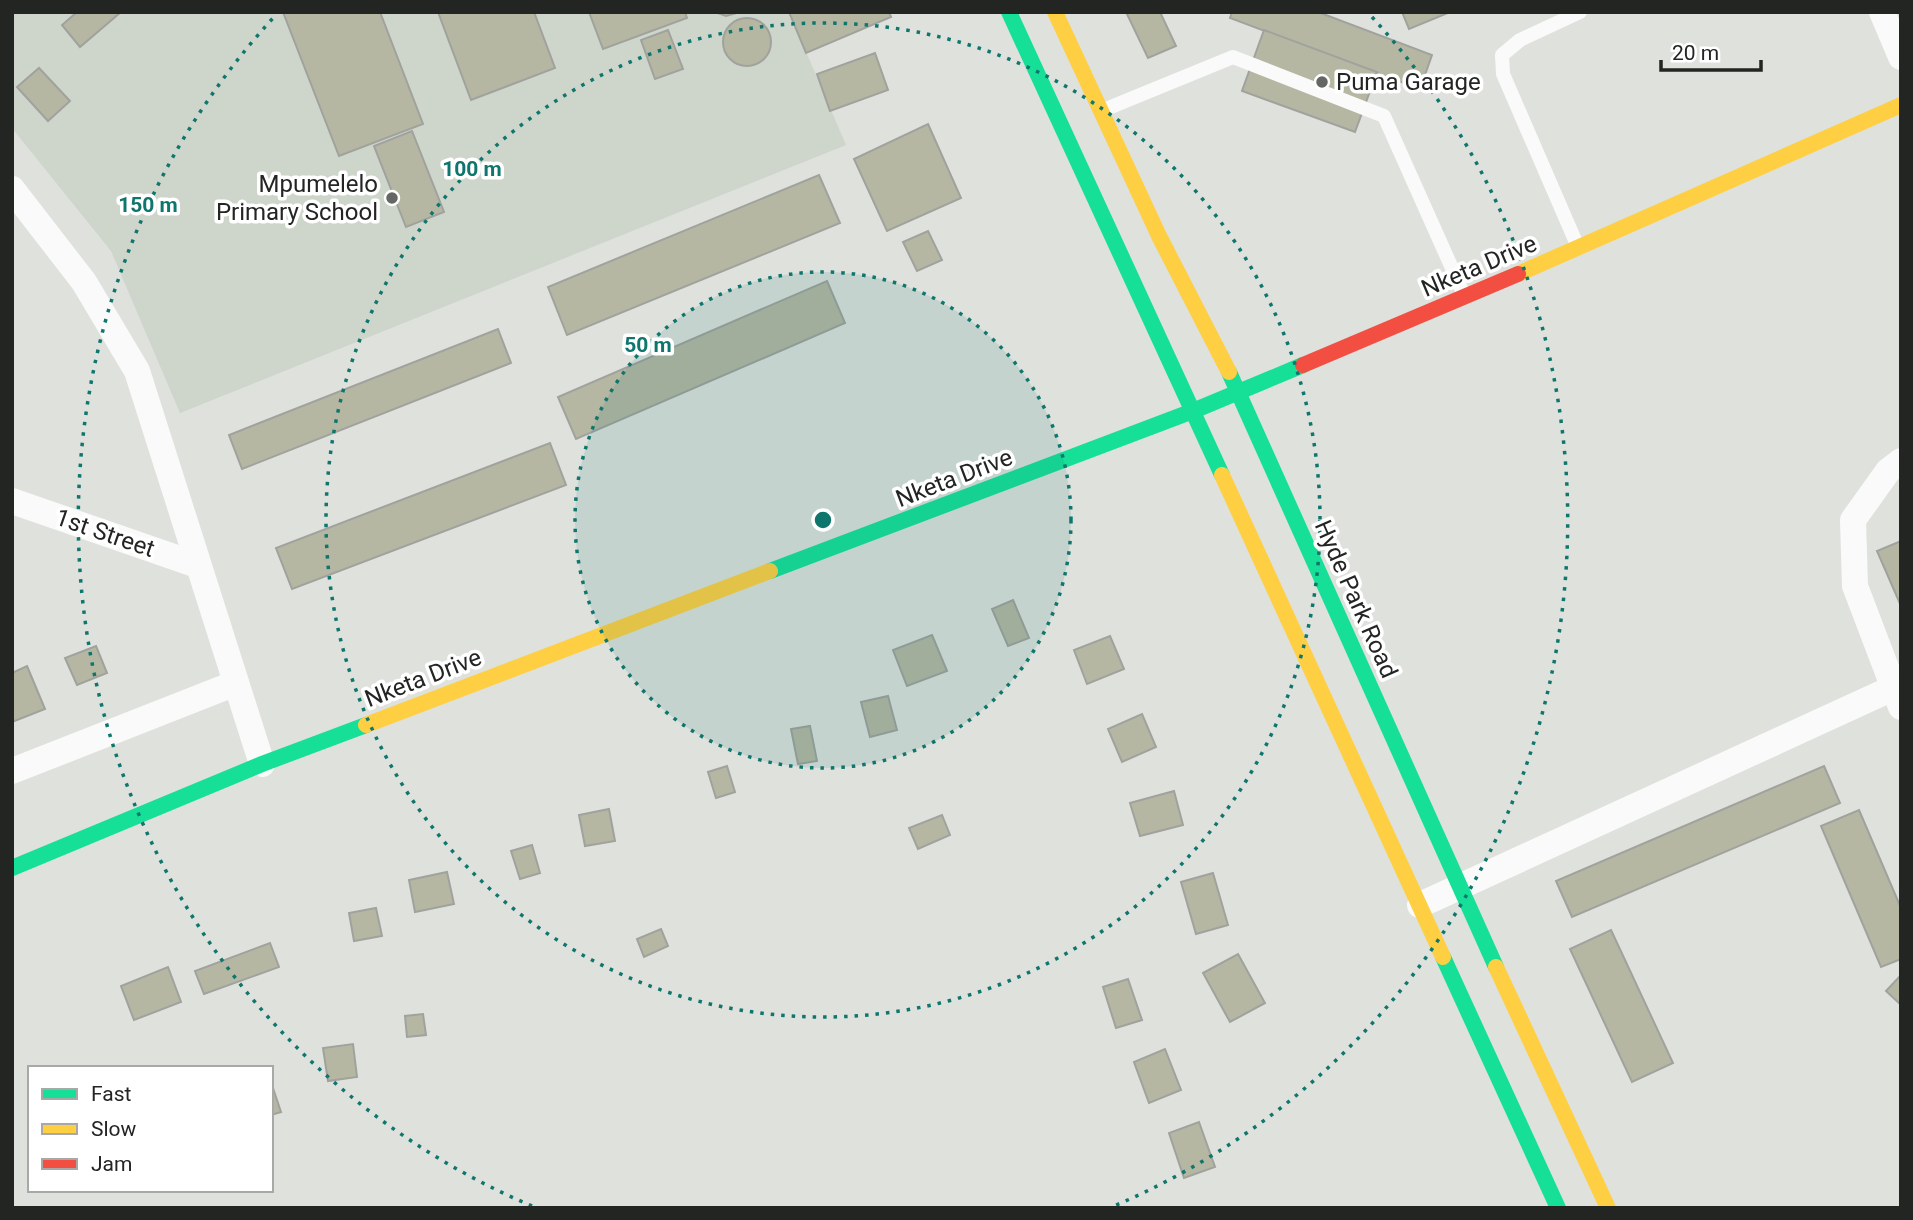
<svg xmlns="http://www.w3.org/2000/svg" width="1913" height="1220" font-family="Roboto,sans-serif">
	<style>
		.built { fill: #ced5cb }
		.building { fill: #b6b7a2; stroke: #a0a29e; stroke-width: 2 }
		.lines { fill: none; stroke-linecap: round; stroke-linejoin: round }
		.lane { stroke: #fafafa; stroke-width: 14 }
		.street { stroke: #fafafa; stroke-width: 26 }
		.fast { stroke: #16e098; stroke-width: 16 }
		.slow { stroke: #ffcf43; stroke-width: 16 }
		.jam { stroke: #f24e42; stroke-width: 16 }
		.ring { fill: none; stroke: #0f766e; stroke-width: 3.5; stroke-dasharray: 3.5 7 }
		.poi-dot { fill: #646764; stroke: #fff; stroke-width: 2.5 }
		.labels { text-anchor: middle; stroke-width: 7; stroke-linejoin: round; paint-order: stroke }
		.poi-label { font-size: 24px; fill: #232523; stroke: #fff; text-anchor: start }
		.street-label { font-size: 24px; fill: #232523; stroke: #fff }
		.centre { fill: #0f766e; stroke: #fff; stroke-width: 3.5 }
		.ring-label { font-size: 21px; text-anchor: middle; font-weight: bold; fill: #0f766e; stroke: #fff; stroke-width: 7; stroke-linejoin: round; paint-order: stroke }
	</style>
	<rect width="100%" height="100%" fill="#dee1dc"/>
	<polygon class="built" points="12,12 789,12 846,145 180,413 111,251 12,128"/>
	<g class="building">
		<polygon points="77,12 121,12 80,47 62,25"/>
		<polygon points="283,12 380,12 423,124 339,156"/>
		<polygon points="438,12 534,12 555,68 471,100"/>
		<polygon points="589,12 685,12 687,18 603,49"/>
		<polygon points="715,12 740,12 726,16"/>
		<polygon points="789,12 889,12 891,17 806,53"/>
		<polygon points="1126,12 1160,12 1176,46 1148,58"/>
		<polygon points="1232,12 1318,12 1432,55 1420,89 1230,18"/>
		<polygon points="1402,12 1447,12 1448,13 1409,29"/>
		<circle cx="747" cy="42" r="24"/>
		<polygon points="668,30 683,69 655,79 641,40"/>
		<polygon points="1264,30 1377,72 1355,132 1242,91"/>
		<polygon points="875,53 888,90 830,111 817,74"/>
		<polygon points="39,68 70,101 48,121 17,87"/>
		<polygon points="928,124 961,198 887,231 854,159"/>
		<polygon points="412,131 444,212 406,227 374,146"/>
		<polygon points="819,175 840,223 567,335 548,287"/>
		<polygon points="928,231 942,260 917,271 903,242"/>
		<polygon points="827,281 845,323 576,439 558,397"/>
		<polygon points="498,329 511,363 242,469 229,435"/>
		<polygon points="550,443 566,485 292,589 276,548"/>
		<polygon points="1901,541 1901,606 1877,551"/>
		<polygon points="1013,600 1029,638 1008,646 992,609"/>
		<polygon points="932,635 947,671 907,686 893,650"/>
		<polygon points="1110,636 1124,669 1087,684 1074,650"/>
		<polygon points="96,646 107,673 77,685 65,658"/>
		<polygon points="27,666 45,709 12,722 12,673"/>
		<polygon points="888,696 897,730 870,737 861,702"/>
		<polygon points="1142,714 1156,747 1122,762 1108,729"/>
		<polygon points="810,726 817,761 798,764 791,729"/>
		<polygon points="727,766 735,792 716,798 708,772"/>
		<polygon points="1824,766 1840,803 1572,917 1556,881"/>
		<polygon points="1174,791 1183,825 1140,836 1130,803"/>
		<polygon points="609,809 615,841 585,846 579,815"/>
		<polygon points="1859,810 1901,908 1901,959 1881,967 1821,826"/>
		<polygon points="942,815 950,835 918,849 909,828"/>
		<polygon points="532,845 540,873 520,879 511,851"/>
		<polygon points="447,872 454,904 415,912 409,880"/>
		<polygon points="1213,873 1228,925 1196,934 1181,882"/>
		<polygon points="376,908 382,936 354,941 349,913"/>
		<polygon points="661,929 668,946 644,957 637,939"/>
		<polygon points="1611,930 1673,1063 1632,1082 1570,949"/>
		<polygon points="270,943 279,967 204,994 195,971"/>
		<polygon points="1238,954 1265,1003 1230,1022 1203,973"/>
		<polygon points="168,967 181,1002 134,1020 121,986"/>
		<polygon points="1901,975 1901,1005 1886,991"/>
		<polygon points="1128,979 1142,1020 1116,1028 1103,987"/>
		<polygon points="423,1014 426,1035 407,1037 405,1016"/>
		<polygon points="353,1044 357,1077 328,1081 323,1048"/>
		<polygon points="1165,1049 1181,1090 1149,1103 1134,1062"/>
		<polygon points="271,1082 281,1112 271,1115"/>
		<polygon points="1199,1122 1215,1167 1184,1178 1169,1133"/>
	</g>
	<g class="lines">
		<g class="lane">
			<polyline points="1101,111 1233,57 1384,116 1464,295"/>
			<polyline points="1578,247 1503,74 1502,55 1520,40 1580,12"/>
		</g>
		<g class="street">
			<polyline points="1882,12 1901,57"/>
			<polyline points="12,189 84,282 137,371 262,764"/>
			<polyline points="1901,461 1888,471 1853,520 1855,586 1901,707"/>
			<polyline points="12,501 197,565"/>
			<polyline points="12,771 236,683"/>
			<polyline points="1420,905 1893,688"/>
		</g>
		<g class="fast">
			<polyline points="1009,12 1222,475"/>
			<polyline points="1229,372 1496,967"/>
			<polyline points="770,571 1193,411 1303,365"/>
			<polyline points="12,868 262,764 366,725"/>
			<polyline points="1443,957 1558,1208"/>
		</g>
		<g class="slow">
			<polyline points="1055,12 1159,236 1229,372"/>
			<polyline points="1518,274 1901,105"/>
			<polyline points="1222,475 1443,957"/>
			<polyline points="366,725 770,571"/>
			<polyline points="1496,967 1608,1208"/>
		</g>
		<polyline class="jam" points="1303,365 1518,274"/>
	</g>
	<circle cx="823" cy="520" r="248" fill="#0f766e" fill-opacity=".12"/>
	<g class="ring">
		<circle cx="823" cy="520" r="248"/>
		<circle cx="823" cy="520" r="497"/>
		<path d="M532 1206A745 745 0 0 1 274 17M1372 17A745 745 0 0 1 1114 1206"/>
	</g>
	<g class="poi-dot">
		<circle cx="1322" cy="82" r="7"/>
		<circle cx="392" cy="198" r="7"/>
	</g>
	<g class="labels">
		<g class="poi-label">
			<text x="1336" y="90">Puma Garage</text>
			<text x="378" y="192" text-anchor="end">Mpumelelo<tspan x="378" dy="28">Primary School</tspan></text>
		</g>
		<g class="street-label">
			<text transform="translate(1479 266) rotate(-23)" y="8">Nketa Drive</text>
			<text transform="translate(954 478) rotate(-21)" y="8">Nketa Drive</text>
			<text transform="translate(105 533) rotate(19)" y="8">1st Street</text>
			<text transform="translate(1356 599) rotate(66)" y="8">Hyde Park Road</text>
			<text transform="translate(423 678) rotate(-21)" y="8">Nketa Drive</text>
		</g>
	</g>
	<circle cx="823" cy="520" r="10" class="centre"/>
	<g class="ring-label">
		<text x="472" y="176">100 m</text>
		<text x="148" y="212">150 m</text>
		<text x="648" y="352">50 m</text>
	</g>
	<rect width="1913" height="1220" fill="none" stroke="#232523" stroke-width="28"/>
	<rect x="28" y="1066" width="245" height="126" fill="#ffffff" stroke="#a7a8a7" stroke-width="2"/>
	<rect x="42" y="1089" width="35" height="10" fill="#16e098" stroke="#a7a8a7" stroke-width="2"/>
	<text x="91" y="1101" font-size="21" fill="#232523">Fast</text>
	<rect x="42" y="1124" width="35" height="10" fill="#ffcf43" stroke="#a7a8a7" stroke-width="2"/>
	<text x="91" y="1136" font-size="21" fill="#232523">Slow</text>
	<rect x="42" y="1159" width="35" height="10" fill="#f24e42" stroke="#a7a8a7" stroke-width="2"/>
	<text x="91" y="1171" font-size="21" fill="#232523">Jam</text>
	<path d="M1661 60v10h100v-10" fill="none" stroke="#232523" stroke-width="3.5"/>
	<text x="1672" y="60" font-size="21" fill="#232523" stroke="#ffffff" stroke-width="5" paint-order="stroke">20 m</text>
</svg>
